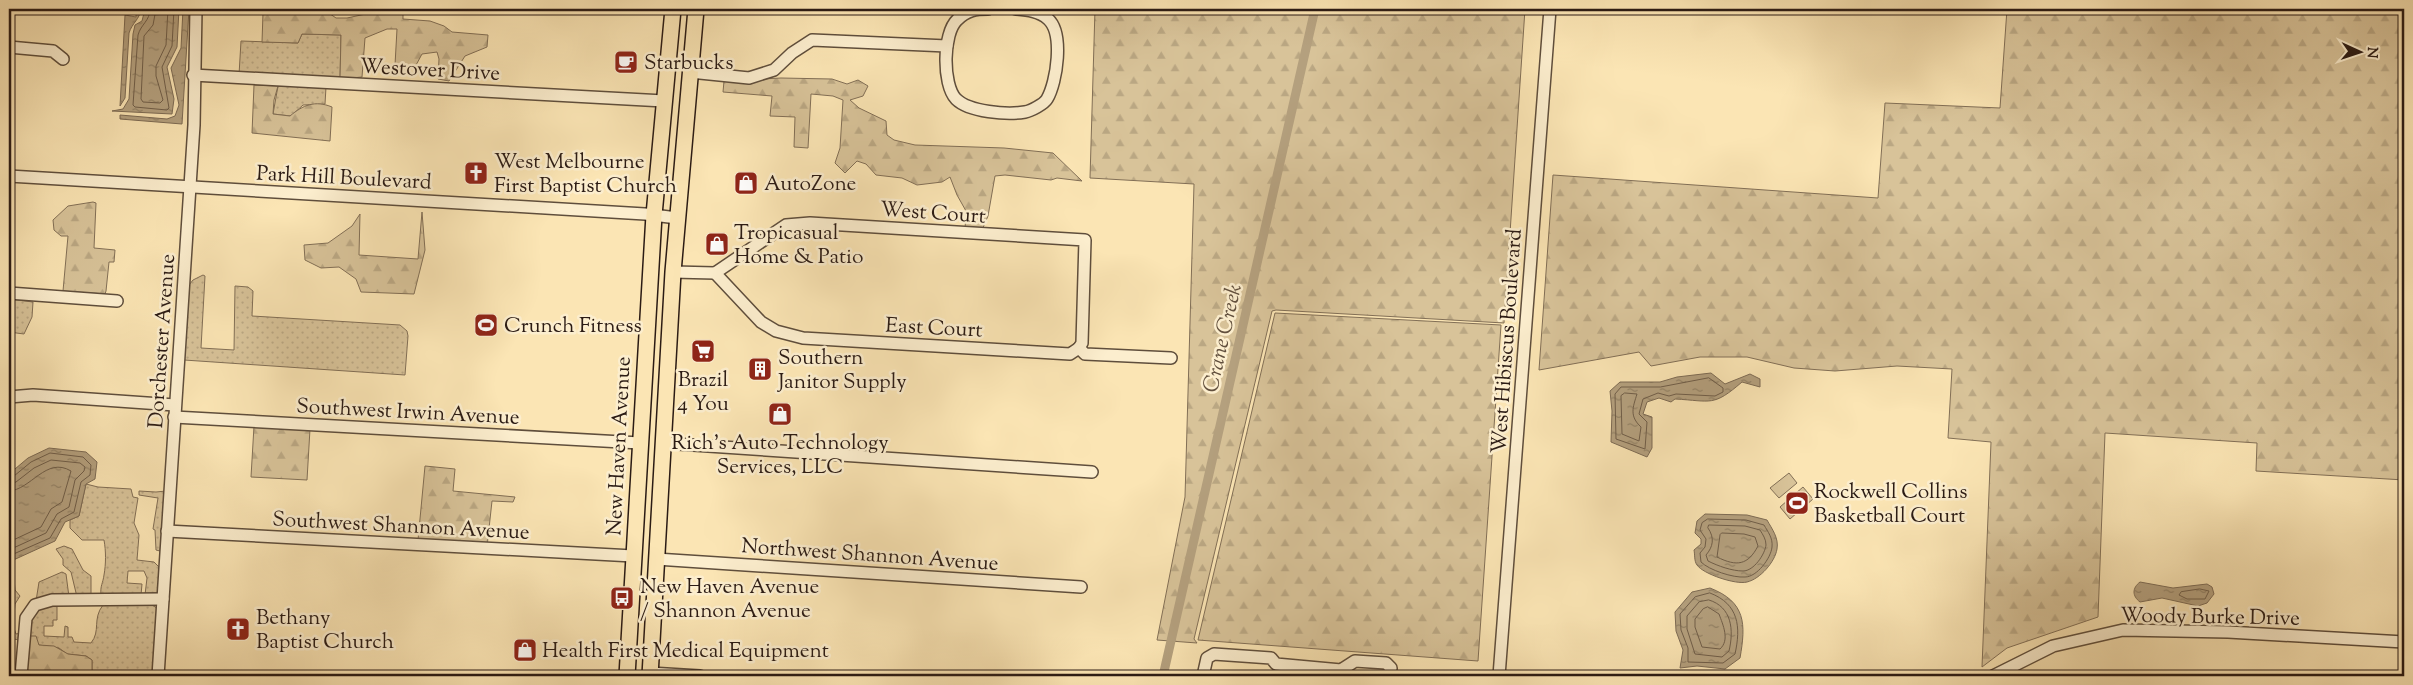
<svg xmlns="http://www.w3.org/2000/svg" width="2413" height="685" font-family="'Sorts Mill Goudy',serif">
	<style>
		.grass { fill: url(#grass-dots); stroke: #826f56 }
		.forest { fill: url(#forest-firs); stroke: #826f56 }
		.pitch { fill: #d8c399; stroke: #826f56 }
		.water { fill: url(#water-ripples); stroke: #7d6b54 }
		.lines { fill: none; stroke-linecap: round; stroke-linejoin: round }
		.shore { stroke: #705e49; stroke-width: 1 }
		.canal { stroke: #b4a07e; stroke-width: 9 }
		.minor-casing { stroke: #5f4e3c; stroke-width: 14 }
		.major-casing { stroke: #2b1b14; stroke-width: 18 }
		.minor { stroke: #fceece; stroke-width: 11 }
		.major { stroke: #fbe5b4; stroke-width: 15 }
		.labels { text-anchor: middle; stroke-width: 5; stroke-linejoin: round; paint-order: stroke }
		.poi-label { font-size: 21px; fill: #2b1b14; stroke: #fceece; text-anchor: start }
		.street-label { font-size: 21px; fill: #2b1b14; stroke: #fceece }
		.water-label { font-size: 22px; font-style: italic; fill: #62503e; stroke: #fceece }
	</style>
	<defs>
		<pattern id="grass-dots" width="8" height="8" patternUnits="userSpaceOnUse" patternTransform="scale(1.25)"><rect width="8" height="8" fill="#d8c399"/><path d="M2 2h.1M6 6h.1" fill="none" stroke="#baa783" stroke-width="1.8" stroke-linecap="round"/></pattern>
		<pattern id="forest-firs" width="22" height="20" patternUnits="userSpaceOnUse" patternTransform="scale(1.25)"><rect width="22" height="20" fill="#d8c399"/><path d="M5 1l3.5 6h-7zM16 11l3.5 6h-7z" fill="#baa783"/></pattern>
		<pattern id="water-ripples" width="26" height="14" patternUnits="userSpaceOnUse" patternTransform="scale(1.25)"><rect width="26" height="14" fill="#b4a07e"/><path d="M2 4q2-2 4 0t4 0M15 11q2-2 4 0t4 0" fill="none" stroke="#938266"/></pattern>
	</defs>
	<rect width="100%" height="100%" fill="#fbe5b4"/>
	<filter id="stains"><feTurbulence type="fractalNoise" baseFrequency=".004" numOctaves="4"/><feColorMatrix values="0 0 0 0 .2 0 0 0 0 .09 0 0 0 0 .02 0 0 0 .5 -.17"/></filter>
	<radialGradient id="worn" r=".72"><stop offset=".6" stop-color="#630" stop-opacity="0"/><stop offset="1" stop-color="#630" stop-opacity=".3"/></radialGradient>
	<g class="grass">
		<polygon points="302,34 341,35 340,79 239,75 241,41 298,43"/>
		<polygon points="278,86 326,87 325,104 303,105 291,116 273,114"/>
		<polygon points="203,275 205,276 201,348 234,350 235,286 248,287 253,291 252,316 400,325 407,331 408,336 405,375 184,360 189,285 193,280"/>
		<polygon points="9,299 33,302 32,317 24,334 9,332"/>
		<path d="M86,484L98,487L131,489L133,497L138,498L134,523L139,535L137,560L154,562L160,568L159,591L155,595H145L147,578L144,571H128L127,583L142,584L141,595H101C100,586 103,583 104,575C106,564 106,551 104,540H82L70,528V520L79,516Z"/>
		<polygon points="139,491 156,492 166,491 160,551 156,550 155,530 153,529 158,498 139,495"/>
		<polygon points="64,546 72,549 83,570 91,576 91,597 77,597 71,572 63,565 63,559 56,549"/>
		<polygon points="9,567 11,577 14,578 15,590 20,596 15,604 13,625 16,634 21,633 20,640 14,639 9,634"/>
		<polygon points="62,572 66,574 69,597 36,601 39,582"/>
		<path d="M150,604L157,608L153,676H92V660L86,656L67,654L59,648L39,645L30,636L31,619L39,608L57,605V620H53V626H44V636L64,637L65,626L68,627V637H72L74,642L91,643C101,631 92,619 103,605Z"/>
	</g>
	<g class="forest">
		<polygon points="290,9 323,9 336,18 347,18 389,9 403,9 403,19 430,21 444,26 452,32 488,35 487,47 465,56 449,81 438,79 439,59 437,52 422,54 415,67 403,70 395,65 397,29 387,29 365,38 362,77 340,79 341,35 302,34 298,43 262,42 263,13 287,14"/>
		<polygon points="1095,9 1525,9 1504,323 1276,310 1272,311 1194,639 1197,643 1157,640 1185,497 1194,184 1090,178"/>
		<polygon points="2007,9 2404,9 2404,480 2256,471 2257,443 2105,433 2098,617 2007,648 1982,667 1991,442 1948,438 1952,369 1897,366 1835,371 1794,368 1747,357 1700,357 1651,366 1639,352 1539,370 1553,175 1878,198 1885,103 2000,108"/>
		<polygon points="781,78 832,79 847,84 858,80 868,86 863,96 850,100 859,108 886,121 887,135 894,140 915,145 1004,148 1053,153 1082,181 1057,178 1051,180 1005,175 995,176 988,216 982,230 965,230 966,211 957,195 950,177 942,182 917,185 902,178 876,175 866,164 857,161 845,173 835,163 840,148 843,100 833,96 811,94 808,148 794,147 795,117 770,116 772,96 723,92 724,81"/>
		<path d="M254,85L278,86L274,100L273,114L290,116C303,105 315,100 332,107L330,141L252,133Z"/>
		<polygon points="93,202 96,203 94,248 115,250 114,262 109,262 106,291 105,294 63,291 68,236 61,236 54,230 53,220 68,206"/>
		<polygon points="422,212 425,250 414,294 361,292 356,279 339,267 321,268 305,260 304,245 328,243 352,226 360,214 359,255 418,259"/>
		<polygon points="1275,313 1501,325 1478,661 1198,640"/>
		<polygon points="254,426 310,429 307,480 251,477"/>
		<polygon points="425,466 455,469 453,491 515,497 513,502 492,501 487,547 418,540"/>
		<polygon points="30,636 36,636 39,645 54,646 68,654 86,656 92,660 92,676 26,676"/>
	</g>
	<g class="pitch">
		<polygon points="1789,473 1797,483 1779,498 1770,488"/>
		<polygon points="1803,487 1813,499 1790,519 1780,507"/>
	</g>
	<g class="water">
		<path d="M136,9H141C140,19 132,23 129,33L125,98L120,106L125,15L136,17Z"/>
		<polygon points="145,9 179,9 177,47 167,67 174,99 172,114 112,111 123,109 129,99 133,34 135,25 142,21"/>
		<polygon points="183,9 189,9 182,124 120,119 120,115 167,119 175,116 179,105 171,68 181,48"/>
		<path d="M1711,373L1725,384L1750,374L1760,379V387L1742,382C1713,407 1712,401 1675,399L1671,402L1659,398L1647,402L1643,414L1652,417V448L1647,457L1611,442L1612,411L1610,391L1620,382H1660L1677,377Z"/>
		<polygon points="49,448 86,452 97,462 95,479 86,484 79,516 65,522 55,541 9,562 9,474 28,458"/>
		<path d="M1705,514L1747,515L1767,520C1772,529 1779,538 1777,549C1775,562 1760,579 1747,582C1736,585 1703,574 1697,565C1694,561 1695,555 1694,550L1701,544V539L1695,533L1697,521Z"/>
		<path d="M2140,582L2173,588L2207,584L2212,587L2214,594L2207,603L2198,606L2162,598L2140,602C2132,596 2132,588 2140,582Z"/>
		<path d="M1710,588C1746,602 1746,624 1740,658L1725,669L1697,666L1680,668L1683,650L1676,631L1675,612L1692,592Z"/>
	</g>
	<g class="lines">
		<g class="shore">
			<path d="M150,9C150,21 141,24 138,35L133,105L135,107L167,110L169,108L162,67L172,46L174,9"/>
			<polyline points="156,9 153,25 144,36 141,99 143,102 160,103 163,100 156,76 156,66 166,45 168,9"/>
			<polygon points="1709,378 1723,388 1723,392 1715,396 1676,394 1669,396 1658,393 1643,399 1639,414 1647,422 1645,449 1616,439 1615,394 1621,387 1660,387"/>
			<path d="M1625,393L1637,394C1633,407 1629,416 1641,427L1639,441L1622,434L1621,396Z"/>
			<polyline points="9,477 14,476 31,462 50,453 83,457 91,465 90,475 81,482 74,512 61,519 50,538 9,556"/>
			<polyline points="9,484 16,482 34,468 51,460 80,463 85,467 84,471 75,480 69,507 57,514 46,533 9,550"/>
			<path d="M9,491C31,490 46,456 71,471L62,502L51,509L41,527L9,542"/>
			<path d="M1708,519L1746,520L1764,525C1768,532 1773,538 1772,547C1771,558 1757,577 1745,577C1733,578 1709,570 1701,562L1700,553L1705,547L1706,539L1700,530L1702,523Z"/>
			<path d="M1709,525L1745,526L1760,530C1763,535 1766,539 1766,545C1765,554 1754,571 1743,571C1732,571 1718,566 1708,561L1706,555C1713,547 1715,538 1708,528Z"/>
			<path d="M1722,533L1744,534L1755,537L1758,546C1748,565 1737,567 1717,557L1720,535Z"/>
			<polygon points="2200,589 2209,591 2205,599 2187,599 2179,595 2181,592"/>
			<path d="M1710,593C1739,604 1741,627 1735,654L1723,663L1688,662V648L1681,630L1680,614L1695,597Z"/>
			<path d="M1709,600C1732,607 1734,630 1729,651L1722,657L1695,654L1687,629V616L1699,602Z"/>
			<path d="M1708,607L1719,614C1723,625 1730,640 1720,649L1702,647L1695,627V619L1703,609Z"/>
		</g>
		<polyline class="canal" points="1163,676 1315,9"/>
		<g class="minor-casing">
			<g id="minor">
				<path d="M988,9C976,9 967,10 957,20C943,33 942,84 956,99C969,112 1007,115 1025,112C1031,111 1044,104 1047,99C1057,82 1064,33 1048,19C1039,11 1027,10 1016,9"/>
				<polyline points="9,47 53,51 63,59"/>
				<polyline points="690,72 749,78 774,70 792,53 812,40 947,46"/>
				<polyline points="193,75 664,101"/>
				<polyline points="9,176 645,214 677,218"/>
				<polyline points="673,272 715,273 786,225 810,223 1085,240 1082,343 1079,348"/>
				<polyline points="715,273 761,322 776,331 803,338 1070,354 1079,348"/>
				<polyline points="9,293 117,301"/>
				<polyline points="1079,348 1085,354 1171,358"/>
				<polyline points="9,397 33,395 175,405"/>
				<polyline points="174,417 640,443"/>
				<polyline points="663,443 1092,472"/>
				<polyline points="167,531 633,556"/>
				<polyline points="656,559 1081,587"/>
				<polyline points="650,673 700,676"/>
				<polyline points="21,676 26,618 35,605 52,600 163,599"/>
				<polyline points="158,676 194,125 196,9"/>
				<polyline points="1203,676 1207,658 1214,654 1271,658 1276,664 1341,670 1355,661 1386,663 1391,668 1390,676"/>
				<polyline points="1499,676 1550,9"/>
				<polyline points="1993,676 2053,646 2123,630 2228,632 2404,642"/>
			</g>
		</g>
		<g class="major-casing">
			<g id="major">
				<polyline points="627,676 654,215 673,9"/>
				<polyline points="650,676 673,272 696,9"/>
			</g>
		</g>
		<use href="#minor" class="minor"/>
		<use href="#major" class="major"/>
	</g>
	<defs>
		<g id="cafe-square" transform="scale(1.25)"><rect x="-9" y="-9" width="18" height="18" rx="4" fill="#8f2418" stroke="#fceece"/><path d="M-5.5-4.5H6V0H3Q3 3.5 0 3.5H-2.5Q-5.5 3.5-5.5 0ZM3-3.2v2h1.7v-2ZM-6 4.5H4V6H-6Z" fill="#fff"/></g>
		<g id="church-square" transform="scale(1.25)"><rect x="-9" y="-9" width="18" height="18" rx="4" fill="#8f2418" stroke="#fceece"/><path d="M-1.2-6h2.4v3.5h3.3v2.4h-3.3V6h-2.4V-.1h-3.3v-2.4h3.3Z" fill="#fff"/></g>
		<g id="shop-square" transform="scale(1.25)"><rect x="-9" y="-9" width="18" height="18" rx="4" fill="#8f2418" stroke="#fceece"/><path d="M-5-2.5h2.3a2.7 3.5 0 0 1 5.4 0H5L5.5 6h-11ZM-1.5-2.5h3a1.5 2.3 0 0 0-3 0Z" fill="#fff"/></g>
		<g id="stadium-square" transform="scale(1.25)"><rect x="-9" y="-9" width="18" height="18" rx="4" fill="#8f2418" stroke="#fceece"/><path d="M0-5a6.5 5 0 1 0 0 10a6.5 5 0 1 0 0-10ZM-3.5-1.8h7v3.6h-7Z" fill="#fff"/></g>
		<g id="supermarket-square" transform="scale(1.25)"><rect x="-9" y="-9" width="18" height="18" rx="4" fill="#8f2418" stroke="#fceece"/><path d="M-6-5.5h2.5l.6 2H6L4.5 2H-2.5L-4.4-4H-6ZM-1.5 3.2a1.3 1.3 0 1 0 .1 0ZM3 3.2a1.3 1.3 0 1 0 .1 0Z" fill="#fff"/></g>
		<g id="building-square" transform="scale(1.25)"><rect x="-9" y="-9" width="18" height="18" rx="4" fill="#8f2418" stroke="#fceece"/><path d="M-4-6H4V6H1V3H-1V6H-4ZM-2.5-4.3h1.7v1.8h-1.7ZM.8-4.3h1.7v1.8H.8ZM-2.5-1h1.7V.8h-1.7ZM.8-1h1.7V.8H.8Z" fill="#fff"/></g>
		<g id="bus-square" transform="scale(1.25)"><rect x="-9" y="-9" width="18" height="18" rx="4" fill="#8f2418" stroke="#fceece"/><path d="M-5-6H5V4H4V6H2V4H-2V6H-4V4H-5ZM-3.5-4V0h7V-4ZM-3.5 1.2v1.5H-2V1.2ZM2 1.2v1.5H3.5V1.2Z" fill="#fff"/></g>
	</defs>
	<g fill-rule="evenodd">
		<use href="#cafe-square" x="626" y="62"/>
		<use href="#church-square" x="476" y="173"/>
		<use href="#shop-square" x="746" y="183"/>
		<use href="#shop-square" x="717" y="244"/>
		<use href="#stadium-square" x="486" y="325"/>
		<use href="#supermarket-square" x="703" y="351"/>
		<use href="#building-square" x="760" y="369"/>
		<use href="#shop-square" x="780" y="414"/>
		<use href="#stadium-square" x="1797" y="503"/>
		<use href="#bus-square" x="622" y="598"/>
		<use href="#church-square" x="238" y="629"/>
		<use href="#shop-square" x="525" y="650"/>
	</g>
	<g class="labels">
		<g class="poi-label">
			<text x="644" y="69">Starbucks</text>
			<text x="494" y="168">West Melbourne<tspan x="494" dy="24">First Baptist Church</tspan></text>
			<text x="764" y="190">AutoZone</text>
			<text x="734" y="239">Tropicasual<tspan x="734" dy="24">Home &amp; Patio</tspan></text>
			<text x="504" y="332">Crunch Fitness</text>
			<text x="778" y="364">Southern<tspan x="778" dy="24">Janitor Supply</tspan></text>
			<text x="703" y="386" text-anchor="middle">Brazil<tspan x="703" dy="24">4 You</tspan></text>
			<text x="780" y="449" text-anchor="middle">Rich's Auto Technology<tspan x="780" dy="24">Services, LLC</tspan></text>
			<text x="1814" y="498">Rockwell Collins<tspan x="1814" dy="24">Basketball Court</tspan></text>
			<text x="640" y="593">New Haven Avenue<tspan x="640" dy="24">/ Shannon Avenue</tspan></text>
			<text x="256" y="624">Bethany<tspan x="256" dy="24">Baptist Church</tspan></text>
			<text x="542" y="657">Health First Medical Equipment</text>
		</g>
		<g class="street-label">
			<text transform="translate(430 69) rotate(3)" y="7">Westover Drive</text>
			<text transform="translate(344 177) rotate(3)" y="7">Park Hill Boulevard</text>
			<text transform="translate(933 212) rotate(4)" y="7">West Court</text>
			<text transform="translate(934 327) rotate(3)" y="7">East Court</text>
			<text transform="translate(161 341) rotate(-86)" y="7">Dorchester Avenue</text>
			<text transform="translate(1506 341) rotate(-86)" y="7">West Hibiscus Boulevard</text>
			<text transform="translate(408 411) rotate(3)" y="7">Southwest Irwin Avenue</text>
			<text transform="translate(618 446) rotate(-87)" y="7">New Haven Avenue</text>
			<text transform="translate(401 525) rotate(3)" y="7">Southwest Shannon Avenue</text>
			<text transform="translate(870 554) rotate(4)" y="7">Northwest Shannon Avenue</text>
			<text transform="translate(2210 616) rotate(1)" y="7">Woody Burke Drive</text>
		</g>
		<g class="water-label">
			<text transform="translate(1221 338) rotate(-77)" y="8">Crane Creek</text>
		</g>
	</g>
	<rect width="2413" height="685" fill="none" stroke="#fbe5b4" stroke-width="30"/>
	<rect x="10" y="10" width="2393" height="665" fill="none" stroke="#2b1b14" stroke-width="2.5"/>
	<rect x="15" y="15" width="2383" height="655" fill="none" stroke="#2b1b14"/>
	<g transform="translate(2360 52) rotate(93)" stroke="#fceece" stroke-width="4" paint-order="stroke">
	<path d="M0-4L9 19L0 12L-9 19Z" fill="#2b1b14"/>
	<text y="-8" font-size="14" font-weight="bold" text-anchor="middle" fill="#2b1b14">N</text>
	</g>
	<rect width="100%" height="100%" filter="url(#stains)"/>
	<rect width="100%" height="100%" fill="url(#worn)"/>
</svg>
